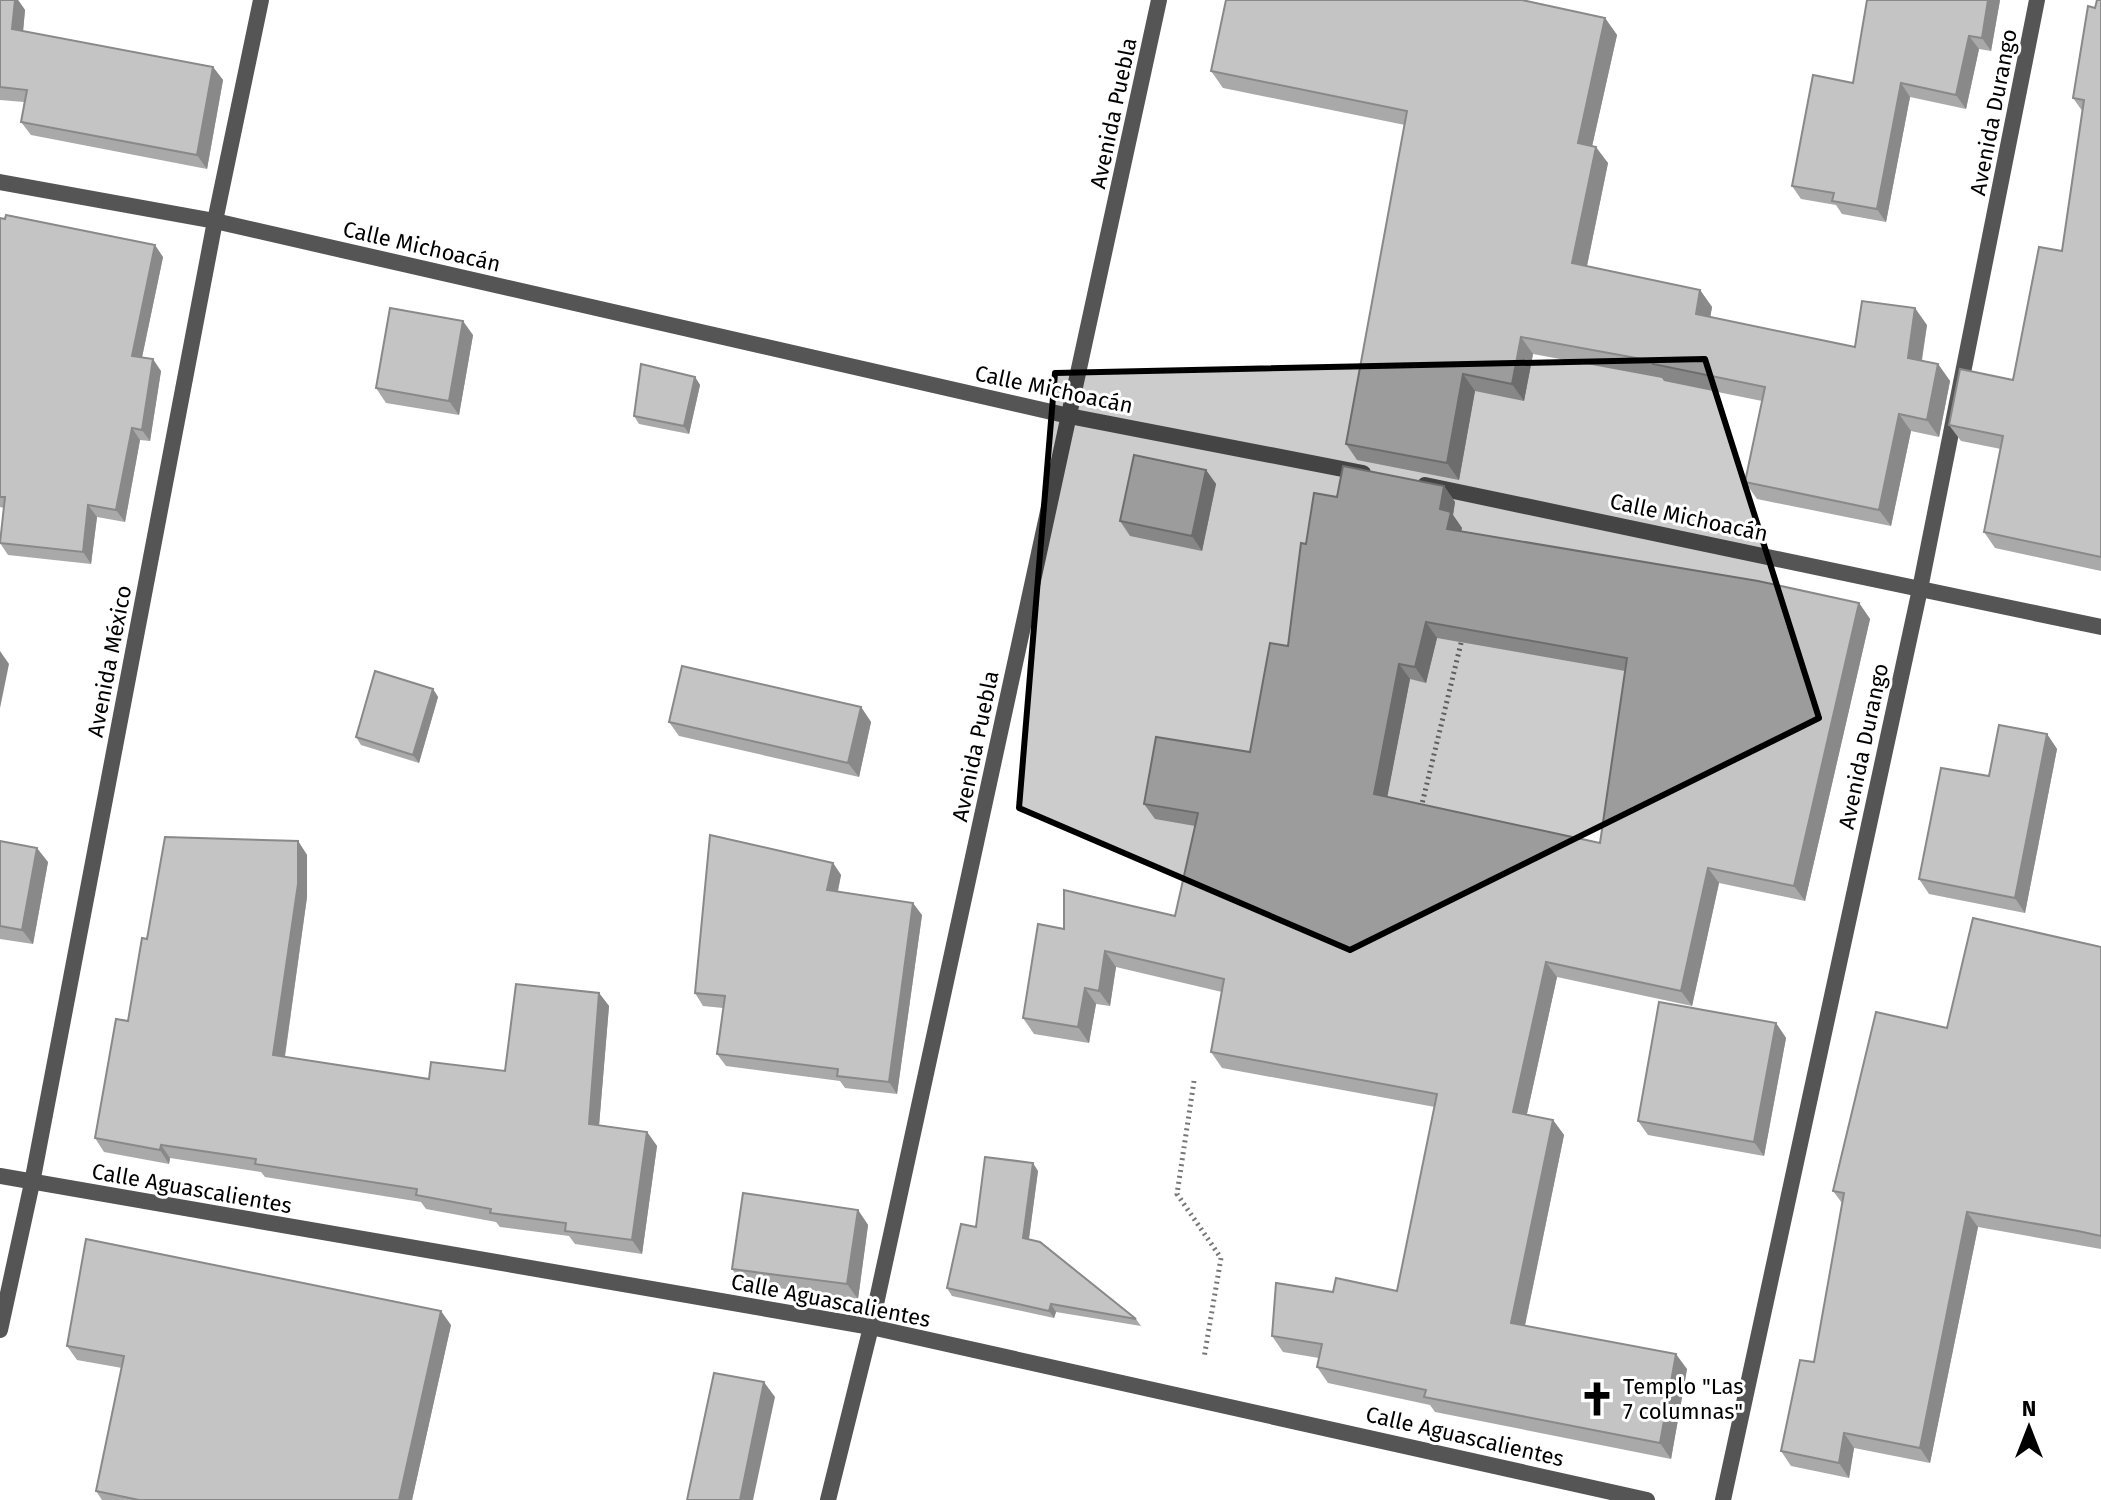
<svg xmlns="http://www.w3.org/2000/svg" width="2101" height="1500" font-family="'Fira Sans',sans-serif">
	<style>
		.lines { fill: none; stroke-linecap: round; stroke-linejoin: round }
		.path { stroke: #777; stroke-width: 5; stroke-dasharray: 2 4; stroke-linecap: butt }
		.minor { stroke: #555; stroke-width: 16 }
		.wall { fill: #a9a9a9; fill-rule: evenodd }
		.shaded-wall { fill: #898989 }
		.building { fill: #c4c4c4; stroke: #898989; stroke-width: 2; fill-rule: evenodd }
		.marked { fill: #000; fill-opacity: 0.2; stroke: #000; stroke-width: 6; stroke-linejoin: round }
		.labels { text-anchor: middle; stroke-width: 6; stroke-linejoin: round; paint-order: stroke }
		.street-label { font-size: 22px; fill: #000; stroke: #fff }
		.poi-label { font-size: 22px; fill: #000; stroke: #fff; text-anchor: start }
	</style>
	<rect width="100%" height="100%" fill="#fff"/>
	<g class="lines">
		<g class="path">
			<polyline points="1421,808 1463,635"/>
			<polyline points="1194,1081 1177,1194 1221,1258 1204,1358"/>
		</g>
		<g class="minor">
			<polyline points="0,182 215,221 1069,416 1363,473"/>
			<polyline points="1425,485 2101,627"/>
			<polyline points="0,1176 871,1327 1647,1500"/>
			<polyline points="0,1330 32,1183 215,221 261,0"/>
			<polyline points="828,1500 871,1327 1159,0"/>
			<polyline points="1723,1500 1920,589 2037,0"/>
		</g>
	</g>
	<g class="wall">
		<polygon points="0,0 18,0 25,10 23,31 213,67 223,80 207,169 31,135 21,122 24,102 0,100"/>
		<polygon points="1867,0 2000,0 1991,51 1979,49 1966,109 1910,97 1886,222 1842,214 1836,205 1801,199 1792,186 1853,83"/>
		<polygon points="2101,0 2101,571 1995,548 1984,532 2001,449 1961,441 1949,425 2013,380 2062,251 2083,112 2073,98 2095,8"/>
		<polygon points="1605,18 1617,35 1592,146 1608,163 1587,266 1700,290 1712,307 1710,317 1855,347 1927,325 1922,361 1938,364 1950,381 1939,437 1911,431 1891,526 1757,499 1745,482 1762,401 1664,381 1662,378 1533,354 1524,401 1475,391 1459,480 1357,460 1346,444 1405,125 1223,88 1211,71"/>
		<polygon points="0,218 163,257 142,357 161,371 150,441 140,440 125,522 97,517 91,564 8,555 0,543 4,508 0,507"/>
		<polygon points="473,335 459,415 386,403 376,388"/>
		<polygon points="695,377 700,385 689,434 639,424 634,416"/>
		<polygon points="1206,470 1216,484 1202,551 1130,536 1120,521"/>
		<path d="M1444,486L1455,502L1453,515L1462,528L1461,531L1859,603L1870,619L1805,901L1719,883L1692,1006L1557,977L1527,1114L1553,1120L1564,1135L1525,1326L1687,1369L1671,1459L1435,1412L1430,1405L1328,1383L1317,1367L1319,1358L1283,1352L1272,1336L1333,1292L1397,1291L1435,1107L1222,1068L1211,1052L1222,992L1116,967L1110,1006L1096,1004L1089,1043L1034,1034L1023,1018L1064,929L1175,916L1195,826L1155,819L1144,804L1250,752L1288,646L1306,544L1337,497ZM1437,638L1625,671L1600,843L1387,797L1410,679L1426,683Z"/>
		<polygon points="433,689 438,697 419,763 361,745 356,737"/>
		<polygon points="861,707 871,722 859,777 679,736 669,722"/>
		<polygon points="2047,734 2057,749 2025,913 1929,894 1919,879 1989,776"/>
		<polygon points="0,841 48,862 33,944 0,939"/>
		<polygon points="298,841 307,855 307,897 285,1057 429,1079 505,1071 599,993 609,1006 599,1125 647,1132 657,1146 642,1254 575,1244 569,1236 500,1227 496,1222 426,1209 421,1202 265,1177 261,1172 170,1158 169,1164 104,1152 95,1138 128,1021 147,939"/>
		<polygon points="833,863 841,875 838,892 922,915 897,1094 845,1088 840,1081 726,1066 717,1054 723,1008 703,1006 695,993"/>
		<polygon points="2101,947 2101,1249 1978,1227 1930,1463 1854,1448 1849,1478 1791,1466 1781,1451 1814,1362 1842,1203 1833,1191 1947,1028"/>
		<polygon points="1776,1023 1786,1038 1764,1156 1648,1135 1638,1121"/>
		<polygon points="1038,1171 1029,1239 1136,1319 1141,1326 1056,1312 1054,1318 952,1296 947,1288 976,1227"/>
		<polygon points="858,1210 868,1225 858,1299 742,1283 732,1269"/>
		<polygon points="451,1325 412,1500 102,1500 96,1491 122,1368 77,1360 67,1346"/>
	</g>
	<g class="shaded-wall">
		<polygon points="15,0 18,0 25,10 22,43 12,29"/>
		<polygon points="1988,0 2000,0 1991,51 1982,38"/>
		<polygon points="1605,18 1617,35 1589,160 1578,143"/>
		<polygon points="1969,36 1979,49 1966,109 1956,95"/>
		<polygon points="213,67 223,80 207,169 197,155"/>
		<polygon points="1901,83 1910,97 1886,222 1877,209"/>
		<polygon points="1596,147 1608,163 1584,280 1572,263"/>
		<polygon points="155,245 163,257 140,367 132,356"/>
		<polygon points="1700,290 1712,307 1708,331 1696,314"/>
		<polygon points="1915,308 1927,325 1919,375 1908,358"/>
		<polygon points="463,321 473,335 459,415 449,401"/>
		<polygon points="1521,337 1533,354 1524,401 1512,384"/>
		<polygon points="153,359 161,371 150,441 142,430"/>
		<polygon points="1938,364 1950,381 1939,437 1927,420"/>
		<polygon points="1463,374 1475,391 1459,480 1447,463"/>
		<polygon points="695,377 700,385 689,434 684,426"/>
		<polygon points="1899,414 1911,431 1891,526 1879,510"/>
		<polygon points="132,428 140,440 125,522 116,510"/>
		<polygon points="1206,470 1216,484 1202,551 1192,536"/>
		<polygon points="1444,486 1455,502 1453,515 1462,528 1458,544 1447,529 1440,509"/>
		<polygon points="88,505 97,517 91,564 83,552"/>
		<polygon points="1859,603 1870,619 1805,901 1794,886"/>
		<polygon points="1426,622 1437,638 1426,683 1415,667"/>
		<polygon points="0,651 9,664 0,708"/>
		<polygon points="1399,664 1410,679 1385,809 1374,794"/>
		<polygon points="433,689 438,697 419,763 413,755"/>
		<polygon points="861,707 871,722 859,777 848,763"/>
		<polygon points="2047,734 2057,749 2025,913 2015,898"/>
		<polygon points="298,841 307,855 307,897 283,1068 273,1055"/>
		<polygon points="37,848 48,862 33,944 22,930"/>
		<polygon points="833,863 841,875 835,902 827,890"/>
		<polygon points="1708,868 1719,883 1692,1006 1681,991"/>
		<polygon points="913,903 922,915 897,1094 889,1082"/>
		<polygon points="1105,951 1116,967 1110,1006 1099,991"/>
		<polygon points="1546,962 1557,977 1524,1127 1513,1112"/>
		<polygon points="1085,988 1096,1004 1089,1043 1078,1027"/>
		<polygon points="599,993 609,1006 598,1138 589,1124"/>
		<polygon points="1776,1023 1786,1038 1764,1156 1754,1142"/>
		<polygon points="1553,1120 1564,1135 1522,1339 1511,1323"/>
		<polygon points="647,1132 657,1146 642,1254 632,1240"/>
		<polygon points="161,1145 170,1158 169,1164 160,1150"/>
		<polygon points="1033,1163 1038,1171 1028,1245 1023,1238"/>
		<polygon points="858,1210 868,1225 858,1299 847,1284"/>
		<polygon points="1967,1212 1978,1227 1930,1463 1920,1448"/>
		<polygon points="1051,1304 1056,1312 1054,1318 1049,1311"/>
		<polygon points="441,1311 451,1325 412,1500 399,1500"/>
		<polygon points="1676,1354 1687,1369 1671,1459 1660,1443"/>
		<polygon points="764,1382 775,1397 753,1500 740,1500"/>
		<polygon points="1844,1433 1854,1448 1849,1478 1839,1463"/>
	</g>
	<g class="building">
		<polygon points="0,0 15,0 12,29 213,67 197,155 21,122 27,90 0,87"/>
		<polygon points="1226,0 1522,0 1605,18 1578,143 1596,147 1572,263 1700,290 1696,314 1855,347 1862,301 1915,308 1908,358 1938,364 1927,420 1899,414 1879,510 1745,482 1765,387 1653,364 1653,361 1521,337 1512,384 1463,374 1447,463 1346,444 1407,111 1211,71"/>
		<polygon points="1867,0 1988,0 1982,38 1969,36 1956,95 1901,83 1877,209 1832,201 1834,193 1792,186 1813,75 1853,83"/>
		<polygon points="2097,0 2101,0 2101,557 1984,532 2003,436 1949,425 1960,369 2013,380 2039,247 2062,251 2084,100 2073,98 2088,6 2095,8"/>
		<polygon points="6,215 155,245 132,356 153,359 142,430 132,428 116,510 88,505 83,552 0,543 5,497 0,497 0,218 5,219"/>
		<polygon points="390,308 463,321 449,401 376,388"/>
		<polygon points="641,364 695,377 684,426 634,416"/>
		<polygon points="1134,455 1206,470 1192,536 1120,521"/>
		<path d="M1343,466L1444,486L1440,509L1451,512L1447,529L1758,581L1859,603L1794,886L1708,868L1681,991L1546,962L1513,1112L1553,1120L1511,1323L1676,1354L1660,1443L1424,1397L1426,1390L1317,1367L1322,1344L1272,1336L1276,1283L1333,1292L1336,1278L1397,1291L1437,1094L1211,1052L1224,979L1105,951L1099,991L1085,988L1078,1027L1023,1018L1038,924L1064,929V890L1175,916L1198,813L1144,804L1156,737L1250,752L1270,643L1288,646L1301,543L1306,544L1314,493L1337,497ZM1426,622L1627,658L1600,843L1374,794L1399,664L1415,667Z"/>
		<polygon points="682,666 861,707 848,763 669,722"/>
		<polygon points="375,671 433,689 413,755 356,737"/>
		<polygon points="1999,725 2047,734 2015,898 1919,879 1941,768 1989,776"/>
		<polygon points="710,835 833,863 827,890 913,903 889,1082 837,1076 838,1069 717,1054 725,996 695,993"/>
		<polygon points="165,837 298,841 298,884 273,1055 429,1079 431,1062 505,1071 516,984 599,993 589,1124 647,1132 632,1240 565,1231 566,1223 490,1213 491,1209 416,1195 417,1189 255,1164 256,1159 161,1145 160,1150 95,1138 116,1019 128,1021 142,938 147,939"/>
		<polygon points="0,841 37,848 22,930 0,926"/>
		<polygon points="1973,918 2101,947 2101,1236 2078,1231 1967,1212 1920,1448 1844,1433 1839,1463 1781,1451 1800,1360 1814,1362 1844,1193 1833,1191 1876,1012 1947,1028"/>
		<polygon points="1659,1002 1776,1023 1754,1142 1638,1121"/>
		<polygon points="985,1157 1033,1163 1023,1238 1040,1242 1136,1319 1051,1304 1049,1311 947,1288 961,1224 976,1227"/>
		<polygon points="743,1193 858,1210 847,1284 732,1269"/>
		<polygon points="86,1239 441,1311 399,1500 139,1500 96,1491 124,1356 67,1346"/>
		<polygon points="714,1373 764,1382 740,1500 687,1500"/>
	</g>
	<path class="marked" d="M1705,359L1819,718L1350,950L1019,808L1055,373Z"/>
	<defs>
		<g id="church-bare" transform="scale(2.76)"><path d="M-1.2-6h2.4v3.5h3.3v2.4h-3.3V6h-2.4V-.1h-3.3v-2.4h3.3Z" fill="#000" stroke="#fff" stroke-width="2.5" paint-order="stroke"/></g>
	</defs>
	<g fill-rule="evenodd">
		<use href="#church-bare" x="1597" y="1399"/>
	</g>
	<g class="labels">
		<g class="street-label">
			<text transform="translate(1993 112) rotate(-79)" y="8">Avenida Durango</text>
			<text transform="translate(1113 113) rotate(-78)" y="8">Avenida Puebla</text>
			<text transform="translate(422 246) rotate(13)" y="8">Calle Michoacán</text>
			<text transform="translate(1054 389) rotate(12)" y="8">Calle Michoacán</text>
			<text transform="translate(1689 517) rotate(12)" y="8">Calle Michoacán</text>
			<text transform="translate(109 661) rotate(-79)" y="8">Avenida México</text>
			<text transform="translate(975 746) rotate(-78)" y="8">Avenida Puebla</text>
			<text transform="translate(1863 746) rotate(-78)" y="8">Avenida Durango</text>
			<text transform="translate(192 1188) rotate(10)" y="8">Calle Aguascalientes</text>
			<text transform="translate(831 1300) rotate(11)" y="8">Calle Aguascalientes</text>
			<text transform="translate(1465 1436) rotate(13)" y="8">Calle Aguascalientes</text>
		</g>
		<g class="poi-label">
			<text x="1623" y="1394">Templo "Las<tspan x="1623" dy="25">7 columnas"</tspan></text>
		</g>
	</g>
	<g transform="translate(2029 1428)" stroke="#ffffff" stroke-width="6" paint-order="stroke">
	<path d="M0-6L14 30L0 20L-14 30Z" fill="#000000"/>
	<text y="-12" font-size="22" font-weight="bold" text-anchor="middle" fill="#000000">N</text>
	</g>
</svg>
